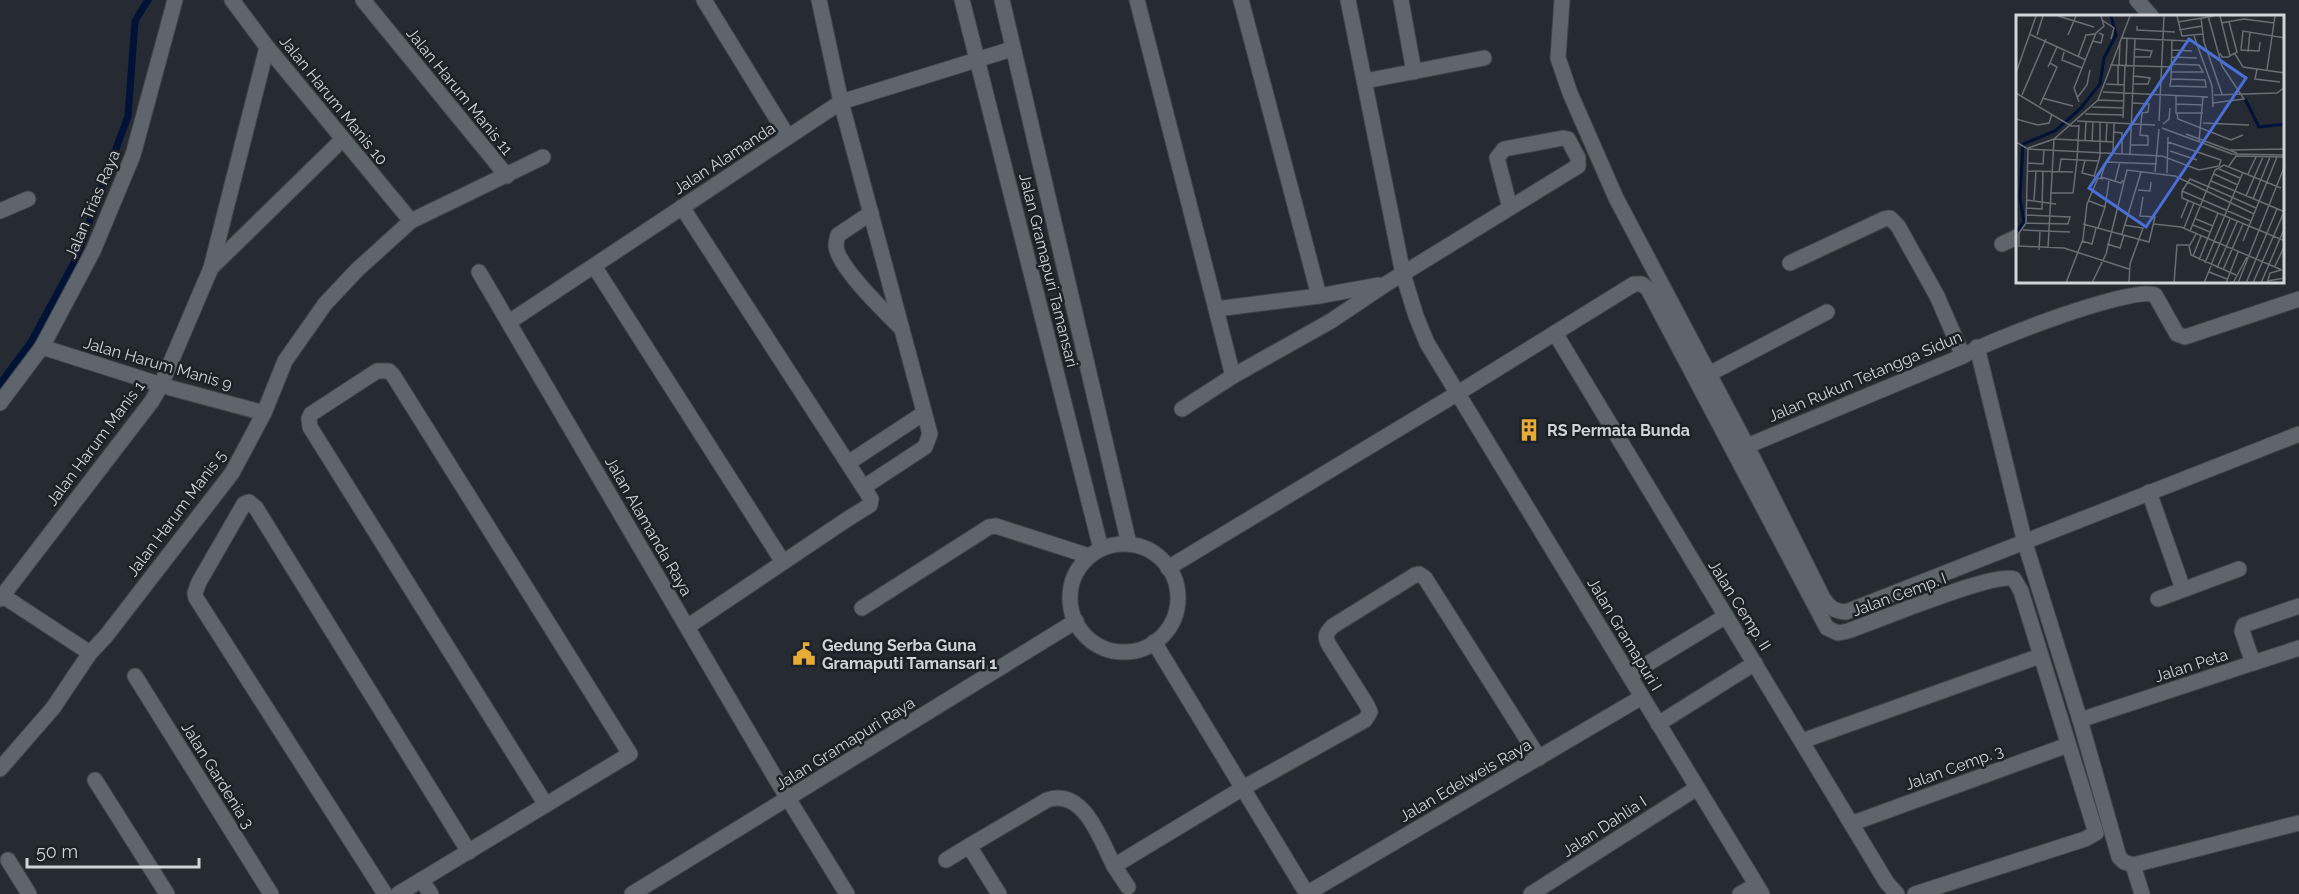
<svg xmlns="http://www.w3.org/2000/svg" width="2299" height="894" font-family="Raleway,sans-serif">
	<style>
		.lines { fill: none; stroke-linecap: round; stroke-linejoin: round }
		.stream { stroke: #001236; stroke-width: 7 }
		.minor-casing { stroke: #41454b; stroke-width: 17 }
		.minor { stroke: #5f656d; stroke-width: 15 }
		.labels { text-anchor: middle; stroke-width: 5; stroke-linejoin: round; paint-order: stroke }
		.street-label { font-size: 16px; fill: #d1d4d9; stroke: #1c2128 }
		.poi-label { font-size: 16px; font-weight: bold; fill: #d1d4d9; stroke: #1c2128; text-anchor: start }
		.inset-river { fill: none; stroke: #001236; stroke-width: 3 }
		.inset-road { fill: none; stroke: #6a6e75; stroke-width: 1.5 }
		.view { fill: #4a70d8; fill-opacity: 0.15; stroke: #4a70d8; stroke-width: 3 }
		.inset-edge { fill: none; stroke: #d1d4d9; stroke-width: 3 }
	</style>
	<rect width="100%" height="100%" fill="#262a32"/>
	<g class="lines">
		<polyline class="stream" points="0,384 31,342 75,261 128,116 135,21 148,0"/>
		<g class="minor-casing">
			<g id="minor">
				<polyline points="232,0 267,47 411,221"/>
				<polyline points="363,0 507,176"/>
				<polyline points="704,0 788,137"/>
				<polyline points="819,0 841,102 930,434 925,447 864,487"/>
				<polyline points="962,0 1101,549"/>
				<polyline points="1002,0 1129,544"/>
				<polyline points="1137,0 1233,376"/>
				<polyline points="1241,0 1319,296"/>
				<polyline points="1348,0 1403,274 1416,316 1427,343 1762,894"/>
				<polyline points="1401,0 1414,72"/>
				<path d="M1562,0L1558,58L1570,93L1616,198L1747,446L1823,598C1830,608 1834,611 1846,612L2299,434"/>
				<polyline points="2137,0 2151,16"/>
				<polyline points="1365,81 1484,58"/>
				<polyline points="682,207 871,499 870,505 846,520 687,627"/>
				<polyline points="0,211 28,199"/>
				<path d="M871,213L838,235C837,239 836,242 836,245C836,265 885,312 900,327"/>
				<polyline points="2002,244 2017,237"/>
				<polyline points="1790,263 1884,219 1890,218 1898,226 1937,296 1963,356"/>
				<polyline points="594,266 783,562"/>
				<polyline points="211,268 267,47"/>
				<polyline points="479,272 776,779 847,894"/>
				<polyline points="1216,309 1319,296 1379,285"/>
				<polyline points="509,322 841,102 1012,49"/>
				<polyline points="1555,333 1887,883 1897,894"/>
				<polyline points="42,347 171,388 264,413"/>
				<polyline points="1977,347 2025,543 2080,720 2119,857 2124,862 2133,865 2299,823"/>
				<polyline points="1709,374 1827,312"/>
				<polyline points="0,403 42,347 93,251 133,155 175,0"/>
				<polyline points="1182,409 1233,376 1331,321 1386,284 1578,166 1578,158 1568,139 1563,138 1504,149 1497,158 1510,208"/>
				<path d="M1747,446L1963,356C1987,341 2133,285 2155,295L2177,334L2185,337L2299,299"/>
				<polyline points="848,463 924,413"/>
				<polyline points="2149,492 2183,589"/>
				<circle cx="1124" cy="598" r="54"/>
				<path d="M1168,568L1458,393L1634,284H1642L1648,289L1827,628L1838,633L1848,631C1875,622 1994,571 2014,579L2021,591L2096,833L2085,839L1915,894"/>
				<polyline points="3,596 90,653"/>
				<polyline points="0,599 152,401 161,385 211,268 343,139"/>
				<polyline points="2158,599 2239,569"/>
				<polyline points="862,608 989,527 996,526 1089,556"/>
				<polyline points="1154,642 1307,894"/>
				<polyline points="2253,663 2299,648"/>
				<polyline points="1629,675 1726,616"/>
				<polyline points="135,676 271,894"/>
				<polyline points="2080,720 2253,663 2242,631 2244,625 2299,606"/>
				<polyline points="1658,724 1755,663"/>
				<polyline points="1802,741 2040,656"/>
				<polyline points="0,769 53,708 90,653 106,636 232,473 264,413 285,361 325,304 357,270 411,221 543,157"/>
				<polyline points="95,780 167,894"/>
				<polyline points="1853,823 2068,745"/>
				<polyline points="8,860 29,894"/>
				<polyline points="946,860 969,846"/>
				<polyline points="2133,865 2142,894"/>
				<polyline points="1114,866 1128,887"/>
				<polyline points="421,880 431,894"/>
				<polyline points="385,894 196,598 195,593 199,582 244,504 249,502 256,508 469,852"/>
				<polyline points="398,894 630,754 393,375 389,371 377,371 311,414 309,419 310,427 546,805"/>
				<polyline points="632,894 1076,621"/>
				<path d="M999,894L969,846L1047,800C1084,787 1101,841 1114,866L1243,788L1365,720L1370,712L1367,705L1329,645C1324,636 1326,633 1333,626L1415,575L1419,574L1425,578L1539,758"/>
				<polyline points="1306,894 1642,697"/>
				<polyline points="1531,894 1697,788"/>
				<polyline points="1740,894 1756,885"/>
			</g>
		</g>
		<use href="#minor" class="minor"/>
	</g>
	<defs>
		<g id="building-bare" transform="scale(1.8)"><path d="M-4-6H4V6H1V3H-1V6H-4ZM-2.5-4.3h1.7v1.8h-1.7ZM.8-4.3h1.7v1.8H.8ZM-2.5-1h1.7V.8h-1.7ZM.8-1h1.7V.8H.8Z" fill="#e9ab38" stroke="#1c2128" stroke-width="2.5" paint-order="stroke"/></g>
		<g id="civic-bare" transform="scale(1.8)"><path d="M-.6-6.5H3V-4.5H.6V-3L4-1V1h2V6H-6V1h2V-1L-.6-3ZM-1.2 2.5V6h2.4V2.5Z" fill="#e9ab38" stroke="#1c2128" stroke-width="2.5" paint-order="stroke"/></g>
	</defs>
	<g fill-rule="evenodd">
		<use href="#building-bare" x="1529" y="430"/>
		<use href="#civic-bare" x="804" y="654"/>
	</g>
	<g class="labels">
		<g class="street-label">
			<text transform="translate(460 91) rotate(51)" y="6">Jalan Harum Manis 11</text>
			<text transform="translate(334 100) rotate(51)" y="6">Jalan Harum Manis 10</text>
			<text transform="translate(724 158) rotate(-33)" y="6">Jalan Alamanda</text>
			<text transform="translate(92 204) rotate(-67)" y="6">Jalan Trias Raya</text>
			<text transform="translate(1049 270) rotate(76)" y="6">Jalan Gramapuri Tamansari</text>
			<text transform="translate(158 363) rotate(16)" y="6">Jalan Harum Manis 9</text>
			<text transform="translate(1865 376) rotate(-23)" y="6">Jalan Rukun Tetangga Sidun</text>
			<text transform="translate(95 443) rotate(-53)" y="6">Jalan Harum Manis 1</text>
			<text transform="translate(176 513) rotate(-53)" y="6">Jalan Harum Manis 5</text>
			<text transform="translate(649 526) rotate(60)" y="6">Jalan Alamanda Raya</text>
			<text transform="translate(1899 594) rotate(-20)" y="6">Jalan Cemp. I</text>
			<text transform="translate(1740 605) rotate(58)" y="6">Jalan Cemp. II</text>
			<text transform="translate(1625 634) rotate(59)" y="6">Jalan Gramapuri I</text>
			<text transform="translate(2191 665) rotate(-18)" y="6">Jalan Peta</text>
			<text transform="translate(845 743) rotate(-32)" y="6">Jalan Gramapuri Raya</text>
			<text transform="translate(1954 767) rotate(-20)" y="6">Jalan Cemp. 3</text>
			<text transform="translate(218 775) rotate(58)" y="6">Jalan Gardenia 3</text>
			<text transform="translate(1465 780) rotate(-30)" y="6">Jalan Edelweis Raya</text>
			<text transform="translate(1604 826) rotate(-33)" y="6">Jalan Dahlia I</text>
		</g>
		<g class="poi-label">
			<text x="1547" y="436">RS Permata Bunda</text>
			<text x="822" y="651">Gedung Serba Guna<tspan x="822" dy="18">Gramaputi Tamansari 1</tspan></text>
		</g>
	</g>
	<g transform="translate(2016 15)">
		<rect width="268" height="268" fill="#262a32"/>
		<path class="inset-river" d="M229,84L243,112L269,109M0,217L8,207L4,183L7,129L39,116L64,94L84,69L88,43L100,20L95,1"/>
		<path class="inset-road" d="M42,1L78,12M161,1L166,21L187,19M192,1L206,51L228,84L197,88M204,1L214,41M185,3L188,27L206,79M86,5L98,13L95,24M162,7L198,1M205,8L228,4L258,8M121,11V15L159,17M163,15L186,11M13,19L70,45M21,20L27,1M52,20L60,1M178,21L196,71L197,92M105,23L174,26M77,26L85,28L87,20L83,18M244,27L243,36L225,35L227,16L269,23M156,35L176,36M48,37L46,45L66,53M232,37L234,17M204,38L206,42H212L221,37L213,7M219,39L227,52L269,58M62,42L70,20L79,19M119,42H134L136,36L119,34M156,42L181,43M94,50L155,52M103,50L104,26M110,51L111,24M32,52L41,32M241,54L239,64L264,67M251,55L259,1M155,57H187L183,50L155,49M0,58L20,1M155,64L189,65L190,72L154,71L155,64L156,26M90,69L109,70M102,69V50M118,69H132L134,63L118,61M87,77L192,82M0,78L55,111H63M6,80L30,24M160,80V98H187M198,80L261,78L269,72M26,83L57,91M61,83L71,70L74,55M82,85L108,86M63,87L58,73L80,18L88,11L85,1M160,89L187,90M24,90L41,52L34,48M76,92L108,93M161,98L162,104L215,125L227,120M69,99L107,100M107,103L109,51M0,104L22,110L33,108L36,99M61,106L139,110M143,106L148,1M187,108L233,110M147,109L153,104L154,93M146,113L216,139L269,140M98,117L106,118V139M170,119L221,138M38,124L97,127M69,125L70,107M76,126L77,107M90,126L91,108M183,126L187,82M0,127L12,134L146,141L183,155L203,151M152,127L205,145L203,151M114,130H132V121L124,120L126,98L132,97L133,89L117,88M12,133L38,124L82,85L114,1M12,134L10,208L3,218V231L48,233L113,254M214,135L269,134M154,136L181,145M97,138L98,108M114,139L119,24M61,145L63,110M69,145L66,158L78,161M12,148L27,149L28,135M213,151L220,141L269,142M203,154L224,163M12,156L57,157M43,157L45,144L83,146M139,157L143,114M151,158L152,122M198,159L222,170M232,159L240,142M78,162L84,141V107M107,165L105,168L85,162L90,147L141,149M99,166L104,147M195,166L269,197M193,172L240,193M122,175L134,176L135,167M166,176V183L269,226M166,176L235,206M166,176L174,164L193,172M34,178H57L61,145M230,181L247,142M237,184L254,142M10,185L40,189M18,185L20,156M73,186L89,192L82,213M89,192L93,166M10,193L26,194L27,156M10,200L54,202L52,209L10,208M165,203L172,186M180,204L197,211M67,209L133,227L139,202L124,201L127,182M138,209L165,212L266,255M108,210L127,213L114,249L113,268M177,210L194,217M168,213L178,188M7,215L54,217M174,216L199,155L208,150L265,173M106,219L125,157M66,226L76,229L80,213M227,226L261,142M91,229L104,233L108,220M173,231L175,240L220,260M32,233L38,124M23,235L24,216M177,241L185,221M183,245L202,198M189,248L227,157M195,250L214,204M259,251L269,230M201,253L221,207M207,255L227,209M193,257L211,264M251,266L269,263M50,268L67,224L71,189L82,163L87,164M76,268L90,239L111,155L159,161L238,199M158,268L161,230H174L180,219M188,268L195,251M210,268L222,237M217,268L231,242M222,268L269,150M230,268L261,194M237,268L268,197M245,268L269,212M251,268L254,258L265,255"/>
		<path class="view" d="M173,24L230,63L130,212L73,173Z"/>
		<rect width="268" height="268" class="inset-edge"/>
	</g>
	<path d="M27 858v9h172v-9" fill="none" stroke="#d1d4d9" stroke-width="3"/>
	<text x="36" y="858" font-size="18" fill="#d1d4d9" stroke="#1c2128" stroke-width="4.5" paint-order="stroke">50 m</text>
</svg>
